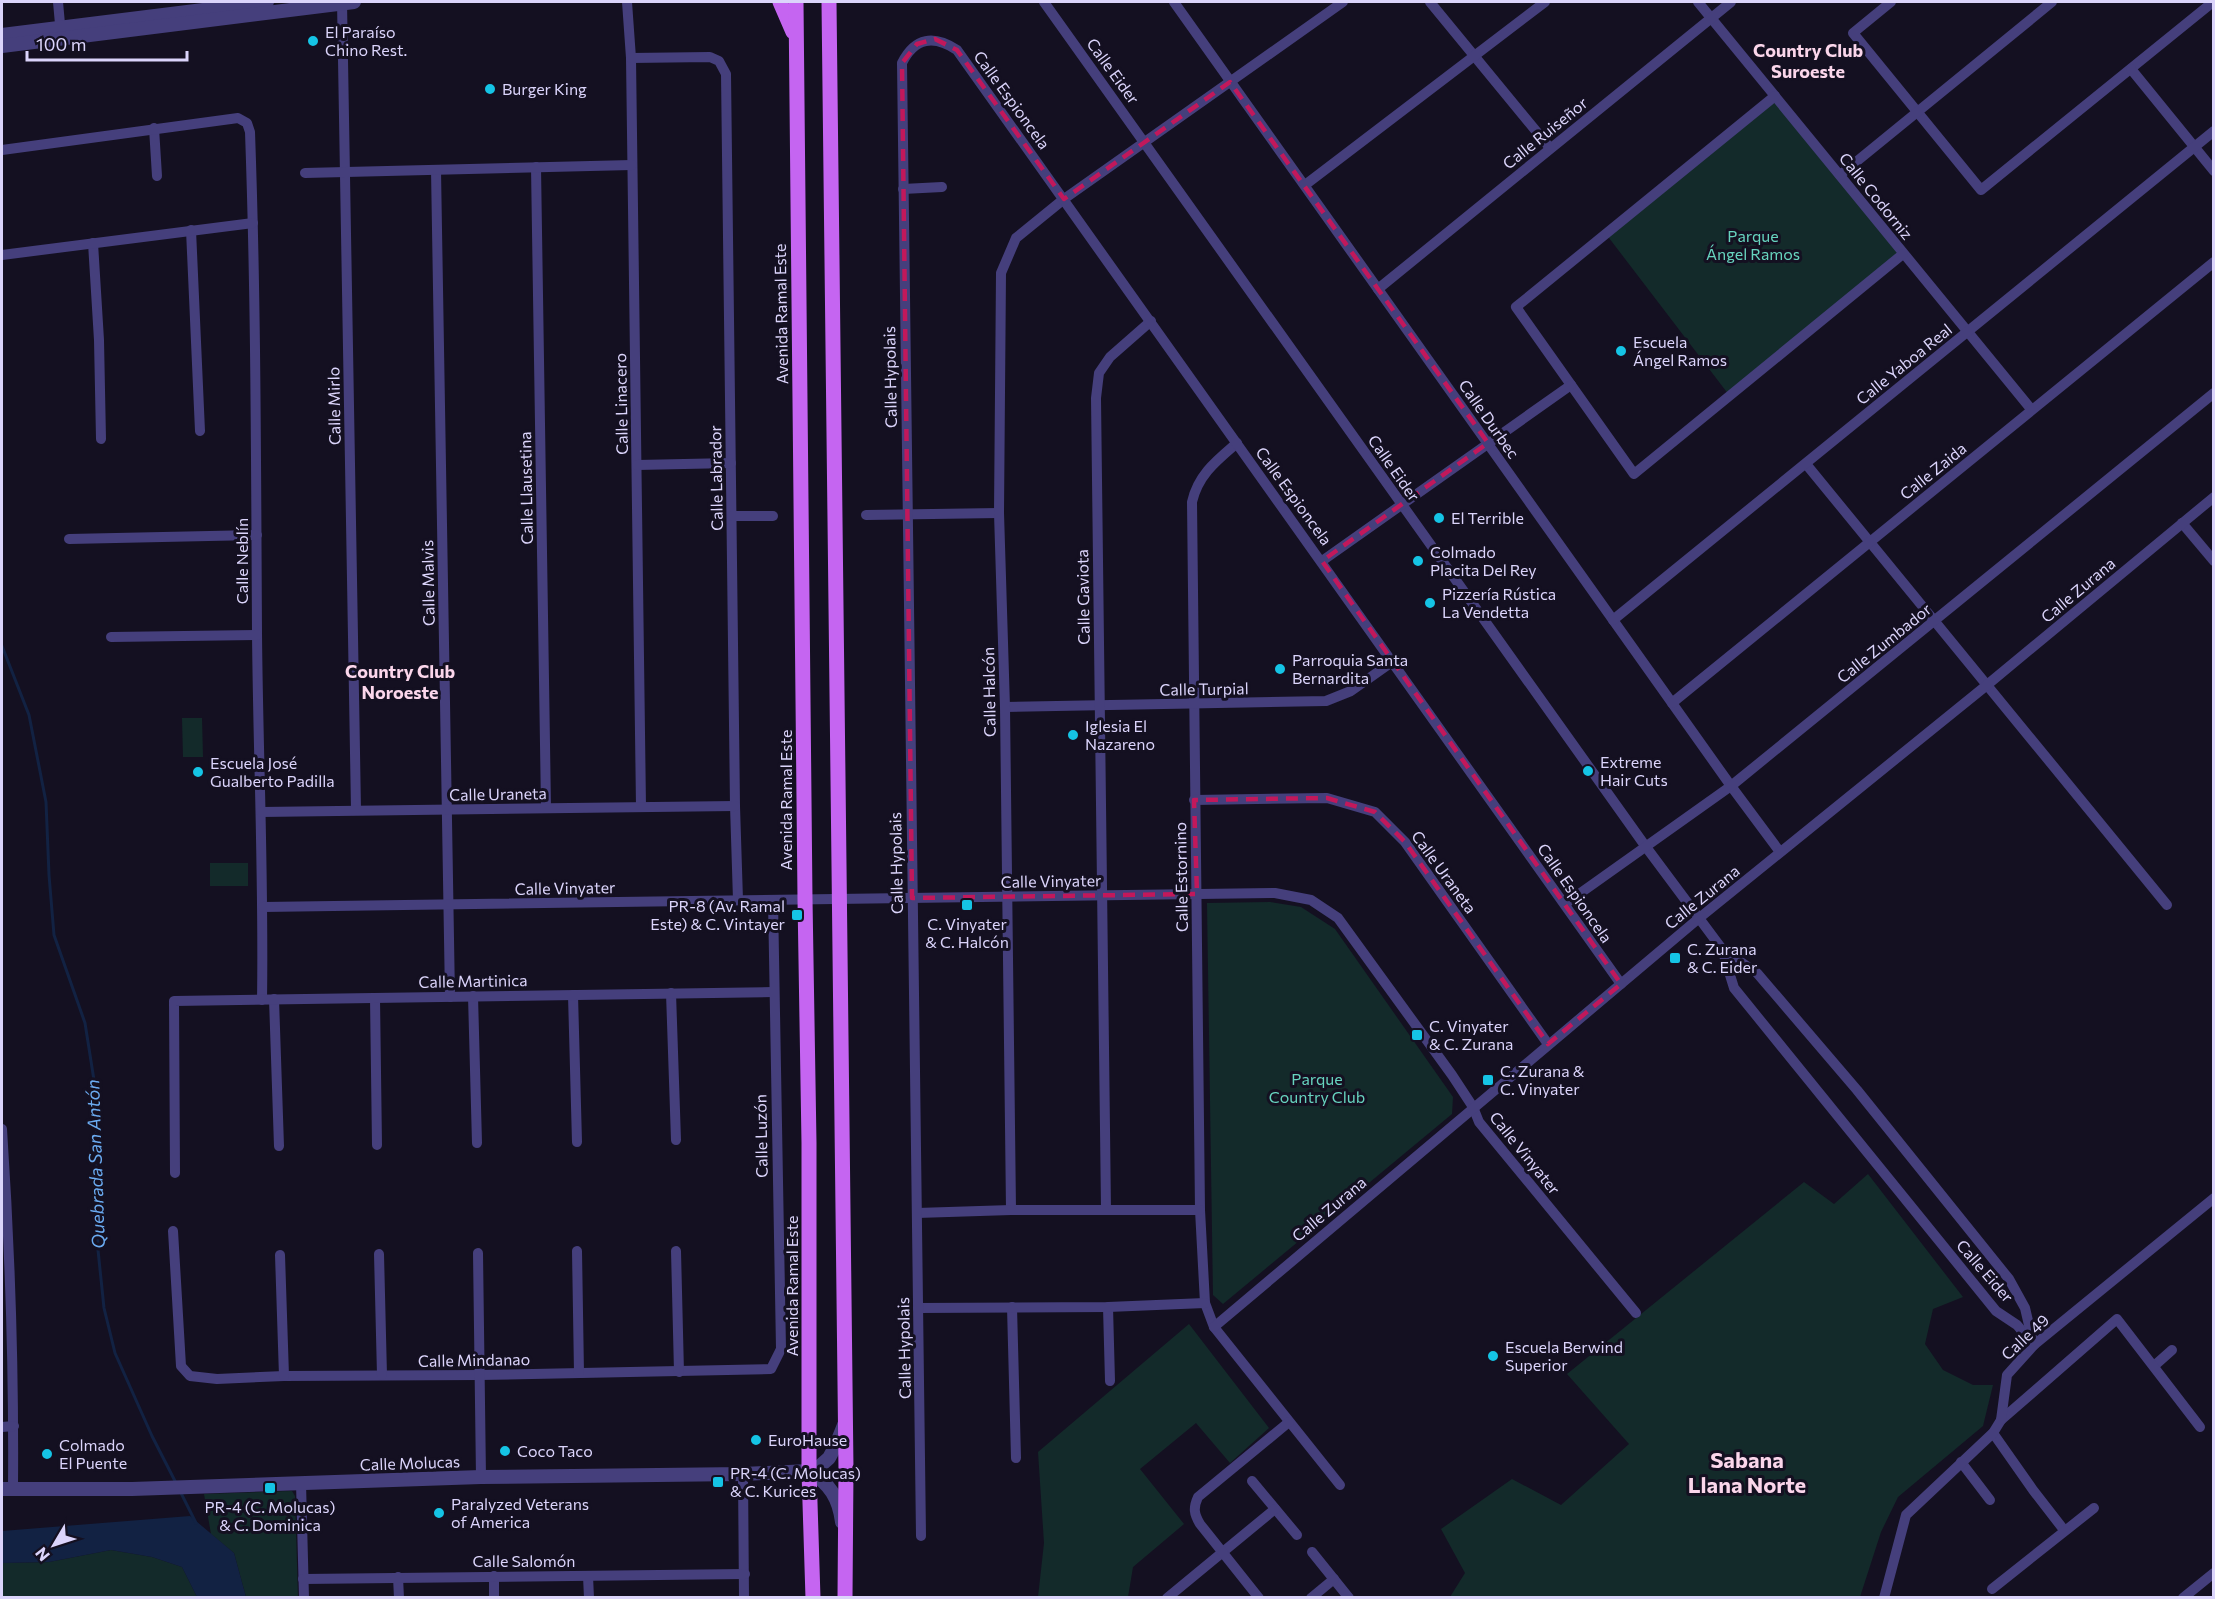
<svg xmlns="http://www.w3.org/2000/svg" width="2215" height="1599" font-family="Commissioner,sans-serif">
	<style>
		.green { fill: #132a2a }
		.water { fill: #122243 }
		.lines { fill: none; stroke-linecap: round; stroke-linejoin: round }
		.stream { stroke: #122243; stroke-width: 3 }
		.minor { stroke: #453f7c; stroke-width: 10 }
		.tertiary { stroke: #453f7c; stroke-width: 14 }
		.primary { stroke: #c565f1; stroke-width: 15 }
		.marked { fill: none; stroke: #c2185b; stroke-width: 4.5; stroke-dasharray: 12 8; stroke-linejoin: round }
		.poi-dot { fill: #15c4e5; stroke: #141021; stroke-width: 2 }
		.labels { text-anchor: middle; stroke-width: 6; stroke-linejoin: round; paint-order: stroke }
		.poi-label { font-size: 16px; fill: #dbd4fb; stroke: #141021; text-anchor: start }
		.street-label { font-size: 16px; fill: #dbd4fb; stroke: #141021 }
		.park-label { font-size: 16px; fill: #67d4bf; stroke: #141021 }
		.neighbourhood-label { font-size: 18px; font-weight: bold; fill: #fbd6eb; stroke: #141021 }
		.water-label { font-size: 18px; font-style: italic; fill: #6babf1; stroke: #141021 }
		.district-label { font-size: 22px; font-weight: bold; fill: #fbd6eb; stroke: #141021 }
	</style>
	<rect width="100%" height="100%" fill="#141021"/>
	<g class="green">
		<polygon points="1775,96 1903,254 1729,395 1606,234"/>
		<polygon points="182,718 202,718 203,757 183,757"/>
		<rect x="210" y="863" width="38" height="23"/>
		<polygon points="1270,902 1301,907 1335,929 1453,1097 1452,1114 1223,1304 1213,1295 1207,903"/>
		<polygon points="1868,1174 1963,1297 1933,1309 1925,1344 1943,1370 1973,1385 1993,1385 1983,1426 1898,1497 1881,1532 1860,1597 1450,1597 1465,1573 1441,1529 1512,1479 1561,1505 1629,1444 1567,1374 1804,1182 1834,1204"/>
		<polygon points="1189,1324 1269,1428 1230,1463 1196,1423 1140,1469 1184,1524 1133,1567 1128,1597 1038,1597 1044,1543 1038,1452"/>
		<polygon points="292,1491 295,1496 298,1597 246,1597 234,1553 211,1534 204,1494"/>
		<polygon points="111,1550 152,1557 182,1567 197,1597 2,1597 2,1563 49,1562"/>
	</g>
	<polygon class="water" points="190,1516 234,1553 246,1597 197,1597 182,1567 152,1557 111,1550 49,1562 2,1563 2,1531"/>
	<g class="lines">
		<g class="stream">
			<polyline points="2,646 29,715 46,802 49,875 54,935 85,1023 96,1093 98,1250 104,1308 115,1353 152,1436 176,1483"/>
			<polyline points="180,1491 196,1523"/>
		</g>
		<g class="minor">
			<polyline points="58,2 61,35"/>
			<polyline points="342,2 356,810"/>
			<polyline points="627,2 631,58 641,807"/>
			<polyline points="1044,2 1646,847 1722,949 1734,988 1996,1311 2017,1325 2034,1345"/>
			<polyline points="1174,2 1731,786 1780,852"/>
			<polyline points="1430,2 1550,148"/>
			<polyline points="1698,2 2031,409"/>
			<polyline points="1891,2 1853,33 1981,190 2213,2"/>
			<polyline points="631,58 710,57 719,61 726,74 735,806 738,900"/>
			<polyline points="2131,69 2214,171"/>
			<polyline points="1775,96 1516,307 1634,474 1903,254"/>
			<polyline points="154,128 157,176"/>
			<path d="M2,150L238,118L247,123L250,132C256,299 256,465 257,632C258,755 264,877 262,1000"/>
			<polyline points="536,167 546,808"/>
			<polyline points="436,170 450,997"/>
			<polyline points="305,173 632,165"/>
			<polyline points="1840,175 2052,2"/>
			<polyline points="1305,185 1545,2"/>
			<polyline points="903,189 942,187"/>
			<polyline points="191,230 200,431"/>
			<polyline points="93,243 99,340 101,439"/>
			<polyline points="2,255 253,223"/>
			<polyline points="1378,289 1731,2"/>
			<path d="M1237,443C1216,461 1198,475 1192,502L1200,1210L1205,1303L1214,1327L1340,1485"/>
			<polyline points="1806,464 2167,905"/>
			<polyline points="637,465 731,463"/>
			<polyline points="866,515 999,513"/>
			<polyline points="732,516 773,516"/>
			<polyline points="2182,523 2214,561"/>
			<polyline points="69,539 257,535"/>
			<polyline points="1322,561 1571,385"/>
			<polyline points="1613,620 2214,131"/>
			<polyline points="111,637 257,635"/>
			<polyline points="1672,703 2214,262"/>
			<polyline points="1005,707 1326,701 1351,691 1392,662"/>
			<polyline points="1194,800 1327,798 1375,812 1405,842 1548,1044"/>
			<polyline points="261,812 735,806"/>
			<polyline points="1565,904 1731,786 2214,393"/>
			<polyline points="263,907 1275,893 1311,900 1338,918 1452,1075 1473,1107 1479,1122 1636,1313"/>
			<polyline points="1722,949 1757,973 1857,1090 2009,1279 2025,1308 2033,1342"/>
			<polyline points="671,993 676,1140"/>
			<polyline points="573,995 577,1142"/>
			<polyline points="473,996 477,1143"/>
			<polyline points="375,998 377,1145"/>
			<polyline points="274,999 279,1146"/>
			<path d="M2,1129C10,1249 14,1369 13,1488"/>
			<polyline points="175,1173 174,1001 773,992"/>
			<polyline points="1011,1210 1005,707 999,513 1001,273 1016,238 1064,199 1343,2"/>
			<polyline points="1106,1210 1096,398 1099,373 1110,357 1151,321"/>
			<polyline points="917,1213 1011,1210 1200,1210"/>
			<polyline points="173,1231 181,1366 190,1376 217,1379 284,1376 480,1375 771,1369 781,1349 773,900"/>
			<polyline points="577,1251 579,1373"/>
			<polyline points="676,1251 679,1372"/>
			<polyline points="478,1253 481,1477"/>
			<polyline points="379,1254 382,1375"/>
			<polyline points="280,1255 284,1376"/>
			<polyline points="1012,1307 1016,1458"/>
			<polyline points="1108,1307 1110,1381"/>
			<polyline points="918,1308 1108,1307 1205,1303"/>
			<polyline points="1214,1327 1698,919 1987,685 2214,497"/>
			<polyline points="2154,1366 2172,1350"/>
			<polyline points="2001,1420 2117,1319 2200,1427"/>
			<polyline points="2,1427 14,1426"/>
			<polyline points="1993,1433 2033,1490 2064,1530"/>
			<polyline points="1961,1462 1990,1500"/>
			<polyline points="743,1474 744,1598"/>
			<polyline points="1252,1481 1297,1535"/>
			<polyline points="301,1483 304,1598"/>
			<path d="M921,1536L902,63C915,37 934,35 957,50L1621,984"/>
			<polyline points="1312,1552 1349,1598"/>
			<polyline points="494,1576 494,1598"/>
			<polyline points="588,1576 589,1598"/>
			<polyline points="398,1577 399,1598"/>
			<polyline points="303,1579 745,1574"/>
			<polyline points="1992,1589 2094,1508"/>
			<polyline points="1167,1598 1275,1509"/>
			<path d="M1259,1598L1200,1524C1194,1514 1193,1508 1198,1497L1289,1422"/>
			<polyline points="1311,1598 1334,1579"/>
			<polyline points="1884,1598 1906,1515 1993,1433 2001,1420 2007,1375 2034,1345 2214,1198"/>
			<polyline points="2183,1598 2214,1573"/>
		</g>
		<g class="tertiary">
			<polyline points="2,35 267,2"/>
			<polyline points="2,46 354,2"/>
			<path d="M809,1471C830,1484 839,1498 842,1522"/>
			<polyline points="2,1489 132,1489 481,1477 743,1474 809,1471 820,1466 829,1458 836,1445 844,1425"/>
		</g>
		<g class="primary">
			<polyline points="780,2 793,32"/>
			<polyline points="796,2 805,899 809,1143 809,1471 813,1598"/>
			<polyline points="829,2 846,1469 845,1598"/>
		</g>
	</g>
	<path class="marked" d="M935,39L957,50L1064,199L1230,82L1488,443L1322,561L1621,984L1548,1044L1405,842L1375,812L1327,798L1194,800L1197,894L912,898L902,63L917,44Z"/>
	<g class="poi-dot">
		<circle cx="313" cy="41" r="6"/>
		<circle cx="490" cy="89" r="6"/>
		<circle cx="1621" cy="351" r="6"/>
		<circle cx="1439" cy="518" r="6"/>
		<circle cx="1418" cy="561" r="6"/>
		<circle cx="1430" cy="603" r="6"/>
		<circle cx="1280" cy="669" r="6"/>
		<circle cx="1073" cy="735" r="6"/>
		<circle cx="1588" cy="771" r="6"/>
		<circle cx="198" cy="772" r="6"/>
		<rect x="961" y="899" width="12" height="12" rx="3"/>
		<rect x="791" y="909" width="12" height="12" rx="3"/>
		<rect x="1669" y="952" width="12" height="12" rx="3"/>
		<rect x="1411" y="1029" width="12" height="12" rx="3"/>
		<rect x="1482" y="1074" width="12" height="12" rx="3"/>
		<circle cx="1493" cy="1356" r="6"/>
		<circle cx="756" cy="1440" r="6"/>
		<circle cx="505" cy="1451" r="6"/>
		<circle cx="47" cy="1454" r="6"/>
		<rect x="712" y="1476" width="12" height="12" rx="3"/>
		<rect x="264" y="1482" width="12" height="12" rx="3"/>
		<circle cx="439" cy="1513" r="6"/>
	</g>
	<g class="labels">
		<g class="poi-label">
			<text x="325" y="38">El Paraíso<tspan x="325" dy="18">Chino Rest.</tspan></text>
			<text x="502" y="95">Burger King</text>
			<text x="1633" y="348">Escuela<tspan x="1633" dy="18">Ángel Ramos</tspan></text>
			<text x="1451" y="524">El Terrible</text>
			<text x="1430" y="558">Colmado<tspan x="1430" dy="18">Placita Del Rey</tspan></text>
			<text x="1442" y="600">Pizzería Rústica<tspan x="1442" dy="18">La Vendetta</tspan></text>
			<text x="1292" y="666">Parroquia Santa<tspan x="1292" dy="18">Bernardita</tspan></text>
			<text x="1085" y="732">Iglesia El<tspan x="1085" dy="18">Nazareno</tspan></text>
			<text x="1600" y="768">Extreme<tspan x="1600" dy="18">Hair Cuts</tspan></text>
			<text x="210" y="769">Escuela José<tspan x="210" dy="18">Gualberto Padilla</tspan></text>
			<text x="785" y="912" text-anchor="end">PR-8 (Av. Ramal<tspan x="785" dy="18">Este) &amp; C. Vintayer</tspan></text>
			<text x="967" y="930" text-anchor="middle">C. Vinyater<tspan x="967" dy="18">&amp; C. Halcón</tspan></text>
			<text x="1687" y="955">C. Zurana<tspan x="1687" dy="18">&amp; C. Eider</tspan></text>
			<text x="1429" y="1032">C. Vinyater<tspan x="1429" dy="18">&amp; C. Zurana</tspan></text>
			<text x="1500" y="1077">C. Zurana &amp;<tspan x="1500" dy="18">C. Vinyater</tspan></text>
			<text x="1505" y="1353">Escuela Berwind<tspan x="1505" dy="18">Superior</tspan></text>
			<text x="768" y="1446">EuroHause</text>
			<text x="59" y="1451">Colmado<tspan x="59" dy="18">El Puente</tspan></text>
			<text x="517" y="1457">Coco Taco</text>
			<text x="730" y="1479">PR-4 (C. Molucas)<tspan x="730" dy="18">&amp; C. Kurices</tspan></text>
			<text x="451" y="1510">Paralyzed Veterans<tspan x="451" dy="18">of America</tspan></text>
			<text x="270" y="1513" text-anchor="middle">PR-4 (C. Molucas)<tspan x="270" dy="18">&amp; C. Dominica</tspan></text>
		</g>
		<g class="street-label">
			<text transform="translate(1113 71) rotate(54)" y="6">Calle Eider</text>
			<text transform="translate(1012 100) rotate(54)" y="6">Calle Espioncela</text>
			<text transform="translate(1545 133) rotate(-39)" y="6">Calle Ruiseñor</text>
			<text transform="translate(1876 196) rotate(51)" y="6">Calle Codorniz</text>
			<text transform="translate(781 314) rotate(-91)" y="6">Avenida Ramal Este</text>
			<text transform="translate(1904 364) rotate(-39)" y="6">Calle Yaboa Real</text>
			<text transform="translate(890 377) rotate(-91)" y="6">Calle Hypolais</text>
			<text transform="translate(621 404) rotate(-91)" y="6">Calle Linacero</text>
			<text transform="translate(334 406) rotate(-91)" y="6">Calle Mirlo</text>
			<text transform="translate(1489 419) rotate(55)" y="6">Calle Durbec</text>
			<text transform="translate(1394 468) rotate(55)" y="6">Calle Eider</text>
			<text transform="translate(1933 471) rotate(-39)" y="6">Calle Zaida</text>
			<text transform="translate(716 478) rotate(-91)" y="6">Calle Labrador</text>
			<text transform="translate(526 488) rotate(-91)" y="6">Calle Llausetina</text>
			<text transform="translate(1294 496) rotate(54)" y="6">Calle Espioncela</text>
			<text transform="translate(242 561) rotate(-90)" y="6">Calle Neblín</text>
			<text transform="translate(428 583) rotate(-91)" y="6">Calle Malvis</text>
			<text transform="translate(2078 590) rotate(-40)" y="6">Calle Zurana</text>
			<text transform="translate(1083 597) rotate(-91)" y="6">Calle Gaviota</text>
			<text transform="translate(1884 643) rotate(-39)" y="6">Calle Zumbador</text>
			<text transform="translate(1204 689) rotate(-1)" y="6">Calle Turpial</text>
			<text transform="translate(989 692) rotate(-91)" y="6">Calle Halcón</text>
			<text transform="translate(498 794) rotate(-1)" y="6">Calle Uraneta</text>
			<text transform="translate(786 800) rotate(-90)" y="6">Avenida Ramal Este</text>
			<text transform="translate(896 863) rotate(-91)" y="6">Calle Hypolais</text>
			<text transform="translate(1444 872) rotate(54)" y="6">Calle Uraneta</text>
			<text transform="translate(1181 877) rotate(-91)" y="6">Calle Estornino</text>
			<text transform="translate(1051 881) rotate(-1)" y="6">Calle Vinyater</text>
			<text transform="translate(565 888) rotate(-1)" y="6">Calle Vinyater</text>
			<text transform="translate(1575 893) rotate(55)" y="6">Calle Espioncela</text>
			<text transform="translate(1702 897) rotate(-39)" y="6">Calle Zurana</text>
			<text transform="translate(473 981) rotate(-1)" y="6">Calle Martinica</text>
			<text transform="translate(761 1136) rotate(-91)" y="6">Calle Luzón</text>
			<text transform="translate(1525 1153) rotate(51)" y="6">Calle Vinyater</text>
			<text transform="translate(1329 1209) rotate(-40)" y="6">Calle Zurana</text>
			<text transform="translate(1985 1271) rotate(49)" y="6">Calle Eider</text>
			<text transform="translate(792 1286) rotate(-90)" y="6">Avenida Ramal Este</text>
			<text transform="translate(2025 1337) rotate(-43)" y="6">Calle 49</text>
			<text transform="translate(904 1348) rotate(-91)" y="6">Calle Hypolais</text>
			<text transform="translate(474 1360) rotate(-1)" y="6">Calle Mindanao</text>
			<text transform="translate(410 1463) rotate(-2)" y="6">Calle Molucas</text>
			<text x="524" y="1567">Calle Salomón</text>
		</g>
		<g class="park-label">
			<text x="1753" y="242">Parque<tspan x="1753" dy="18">Ángel Ramos</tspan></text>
			<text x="1317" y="1085">Parque<tspan x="1317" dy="18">Country Club</tspan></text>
		</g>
		<g class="neighbourhood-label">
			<text x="1808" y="57">Country Club<tspan x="1808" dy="21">Suroeste</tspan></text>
			<text x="400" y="678">Country Club<tspan x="400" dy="21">Noroeste</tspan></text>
		</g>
		<g class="water-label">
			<text transform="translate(96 1164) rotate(-92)" y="6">Quebrada San Antón</text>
		</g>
		<g class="district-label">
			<text x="1747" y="1468">Sabana<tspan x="1747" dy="25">Llana Norte</tspan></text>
		</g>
	</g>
	<rect width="2215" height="1599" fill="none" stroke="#dbd4fb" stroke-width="6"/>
	<g transform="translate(54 1545) rotate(231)" stroke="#141021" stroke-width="4.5" paint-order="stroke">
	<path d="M0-4.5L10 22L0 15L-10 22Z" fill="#dbd4fb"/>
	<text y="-9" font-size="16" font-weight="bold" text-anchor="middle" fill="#dbd4fb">N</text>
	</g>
	<path d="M27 51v9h160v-9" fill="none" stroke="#dbd4fb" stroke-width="3"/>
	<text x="36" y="51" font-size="18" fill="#dbd4fb" stroke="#141021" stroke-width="4.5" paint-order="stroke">100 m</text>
</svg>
